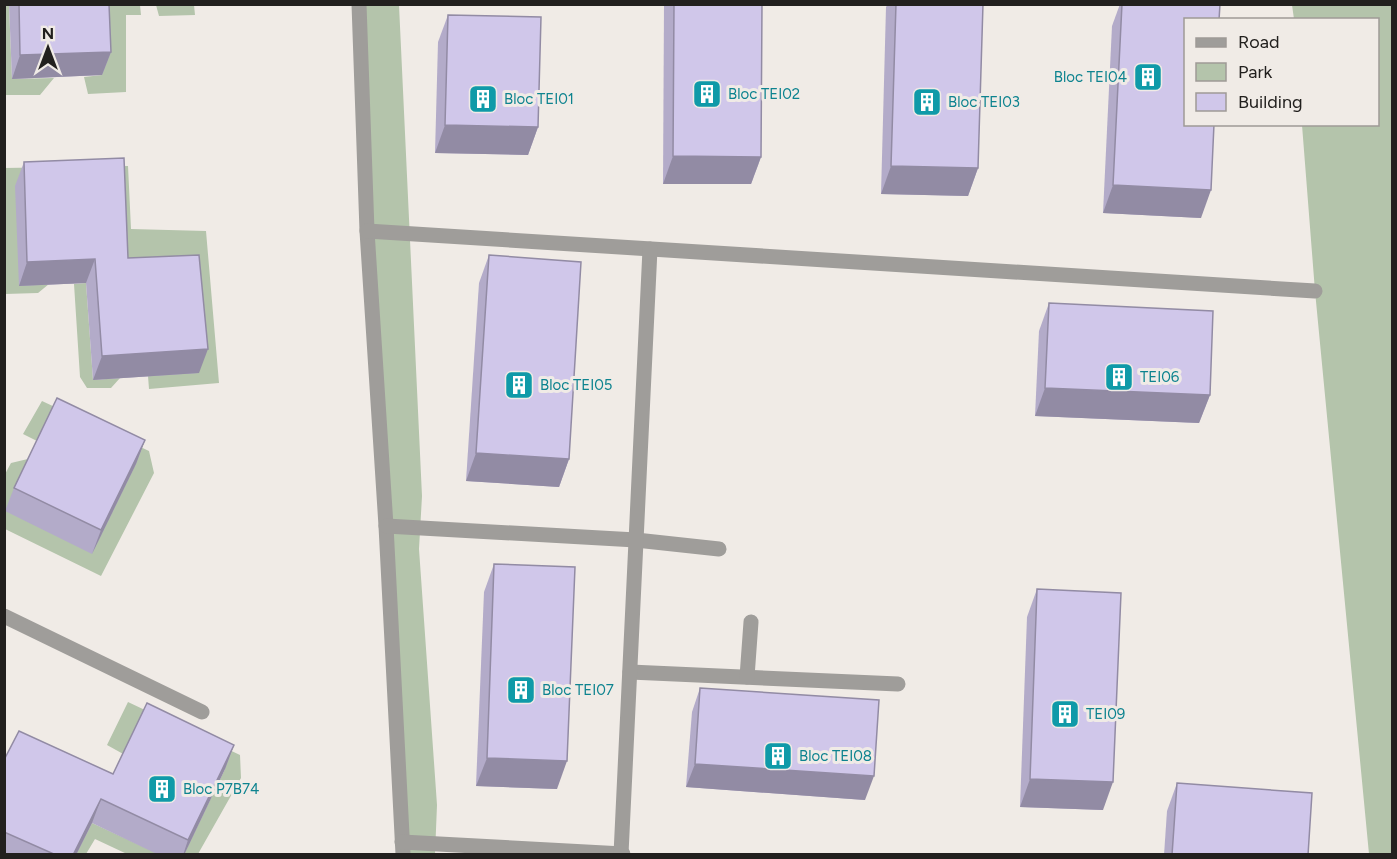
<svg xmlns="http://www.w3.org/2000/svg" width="1397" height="859" font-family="Figtree,sans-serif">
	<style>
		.green { fill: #b4c4ab }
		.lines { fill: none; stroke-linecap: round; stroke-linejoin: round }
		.minor { stroke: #9f9d9a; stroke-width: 15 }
		.wall { fill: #b3abc9 }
		.shaded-wall { fill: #928ba4 }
		.building { fill: #d0c7ea; stroke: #928ba4; stroke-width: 1.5 }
		.labels { text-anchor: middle; stroke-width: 6; stroke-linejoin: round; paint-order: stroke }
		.culture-label { font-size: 15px; fill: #0d838f; stroke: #f0ebe6; text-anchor: start }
	</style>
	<rect width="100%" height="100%" fill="#f0ebe6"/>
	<g class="green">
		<polygon points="4,5 9,5 12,79 54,78 40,95 5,95"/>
		<polygon points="99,5 140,5 141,15 126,15 126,92 88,94 84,77 102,75"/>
		<polygon points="156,5 194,5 195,15 159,16"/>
		<polygon points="359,5 399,5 422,496 419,549 437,805 435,854 403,854"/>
		<polygon points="1292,5 1392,5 1392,854 1369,854 1315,291 1302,125 1378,124 1378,20 1294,19"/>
		<polygon points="128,166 131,229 206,231 219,383 149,389 148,376 190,279 49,284 38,293 5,294 4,168"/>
		<polygon points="86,283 93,380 120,378 111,388 87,388 80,377 74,284"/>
		<polygon points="42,401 149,451 154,473 101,576 5,529 4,476 11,463 32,458 39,442 23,434"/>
		<polygon points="128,702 240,755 241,778 198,854 184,854 225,769 125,755 107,745"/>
		<polygon points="92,823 159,854 127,854 95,839 86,854 76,854"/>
	</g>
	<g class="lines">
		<g class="minor">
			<polyline points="359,4 367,231 386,526 403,854"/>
			<polyline points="367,231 1315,291"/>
			<polyline points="386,526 636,540 719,549"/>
			<polyline points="4,616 202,712"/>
			<polyline points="630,672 898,684"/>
			<polyline points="747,677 751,622"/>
			<polyline points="402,842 623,854"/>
			<polyline points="621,854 650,249"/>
		</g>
	</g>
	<g class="wall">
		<polygon points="9,4 109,4 111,52 102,75 12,79"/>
		<polygon points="664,4 762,4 761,157 751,184 663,184"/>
		<polygon points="888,4 983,4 978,168 968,196 881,194 886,7"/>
		<polygon points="1120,4 1122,4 1201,218 1103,213 1112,26"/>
		<polygon points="448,15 538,127 528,155 435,153 438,42"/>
		<polygon points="24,162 128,258 199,373 93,380 86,283 19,286 15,186"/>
		<polygon points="489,255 569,459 559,487 466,481 479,283"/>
		<polygon points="1049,303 1210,395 1199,423 1035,416 1039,331"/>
		<polygon points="145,440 136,464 92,554 5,511 14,488"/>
		<polygon points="494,564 557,789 476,786 484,592"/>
		<polygon points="1037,589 1103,810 1020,807 1027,617"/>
		<polygon points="700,688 865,800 686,787 692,712"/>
		<polygon points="234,745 225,769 184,855 159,855 92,823 76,855 4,855 4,760 113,774"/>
		<polygon points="1177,783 1308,855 1164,855 1167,811"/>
	</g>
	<g class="shaded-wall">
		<polygon points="111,52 102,75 12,79 20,55"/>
		<polygon points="445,125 538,127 528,155 435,153"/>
		<polygon points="673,156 761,157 751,184 663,184"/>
		<polygon points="891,166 978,168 968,196 881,194"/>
		<polygon points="1113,185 1211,190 1201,218 1103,213"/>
		<polygon points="95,259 86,283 19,286 27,262"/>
		<polygon points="208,349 199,373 93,380 102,356"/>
		<polygon points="1045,388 1210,395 1199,423 1035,416"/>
		<polygon points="145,440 136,464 92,554 101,530"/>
		<polygon points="476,453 569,459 559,487 466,481"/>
		<polygon points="234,745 225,769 184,855 183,855 188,840"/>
		<polygon points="487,758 567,761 557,789 476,786"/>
		<polygon points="695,764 874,776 865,800 686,787"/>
		<polygon points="1030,779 1113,782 1103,810 1020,807"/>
		<polygon points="101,799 92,823 76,855 73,855"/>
	</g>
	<g class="building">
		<polygon points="19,4 109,4 111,52 20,55"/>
		<polygon points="674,4 762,4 761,157 673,156"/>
		<polygon points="896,4 983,4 978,168 891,166"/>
		<polygon points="1122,4 1220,4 1219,20 1185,20 1185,124 1214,124 1211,190 1113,185"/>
		<polygon points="448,15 541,17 538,127 445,125"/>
		<polygon points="124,158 128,258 199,255 208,349 102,356 95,259 27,262 24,162"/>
		<polygon points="489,255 581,262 569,459 476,453"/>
		<polygon points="1049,303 1213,311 1210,395 1045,388"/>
		<polygon points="57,398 145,440 101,530 14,488"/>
		<polygon points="494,564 575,567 567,761 487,758"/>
		<polygon points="1037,589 1121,593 1113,782 1030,779"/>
		<polygon points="700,688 879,700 874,776 695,764"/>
		<polygon points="147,703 234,745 188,840 101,799 73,855 56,855 4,832 4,760 19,731 113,774"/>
		<polygon points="1177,783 1312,793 1308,855 1172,855"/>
	</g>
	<defs>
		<g id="building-square" transform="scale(1.5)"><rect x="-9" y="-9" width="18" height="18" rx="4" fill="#0f9aa8" stroke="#f0ebe6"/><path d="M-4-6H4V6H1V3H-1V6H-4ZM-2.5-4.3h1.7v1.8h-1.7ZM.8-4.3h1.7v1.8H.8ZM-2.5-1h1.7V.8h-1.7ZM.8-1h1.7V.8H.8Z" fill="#fff"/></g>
	</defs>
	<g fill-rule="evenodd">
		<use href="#building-square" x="1148" y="77"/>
		<use href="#building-square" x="707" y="94"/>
		<use href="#building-square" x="483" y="99"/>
		<use href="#building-square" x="927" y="102"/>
		<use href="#building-square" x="1119" y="377"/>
		<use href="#building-square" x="519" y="385"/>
		<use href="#building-square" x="521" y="690"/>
		<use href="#building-square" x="1065" y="714"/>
		<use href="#building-square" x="778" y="756"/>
		<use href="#building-square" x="162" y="789"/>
	</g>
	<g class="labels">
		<g class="culture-label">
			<text x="1127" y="82" text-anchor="end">Bloc TEI04</text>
			<text x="728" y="99">Bloc TEI02</text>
			<text x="504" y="104">Bloc TEI01</text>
			<text x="948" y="107">Bloc TEI03</text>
			<text x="1140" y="382">TEI06</text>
			<text x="540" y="390">Bloc TEI05</text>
			<text x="542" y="695">Bloc TEI07</text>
			<text x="1086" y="719">TEI09</text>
			<text x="799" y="761">Bloc TEI08</text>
			<text x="183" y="794">Bloc P7B74</text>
		</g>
	</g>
	<rect width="1397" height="859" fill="none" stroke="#22201e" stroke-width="12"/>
	<rect x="1184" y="18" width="195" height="108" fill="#f0ebe6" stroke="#9e9a96" stroke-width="1.5"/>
	<rect x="1196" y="38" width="30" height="9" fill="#9f9d9a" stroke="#9e9a96" stroke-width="1.5"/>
	<text x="1238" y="48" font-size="18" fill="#22201e">Road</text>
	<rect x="1196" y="63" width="30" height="18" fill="#b4c4ab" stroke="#9e9a96" stroke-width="1.5"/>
	<text x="1238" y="78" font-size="18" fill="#22201e">Park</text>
	<rect x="1196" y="93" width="30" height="18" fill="#d0c7ea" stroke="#9e9a96" stroke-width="1.5"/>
	<text x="1238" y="108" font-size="18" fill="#22201e">Building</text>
	<g transform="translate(48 48)" stroke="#f0ebe6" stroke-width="4.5" paint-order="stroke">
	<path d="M0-4.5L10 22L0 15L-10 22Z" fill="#22201e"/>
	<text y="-9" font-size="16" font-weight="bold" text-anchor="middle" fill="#22201e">N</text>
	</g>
</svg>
